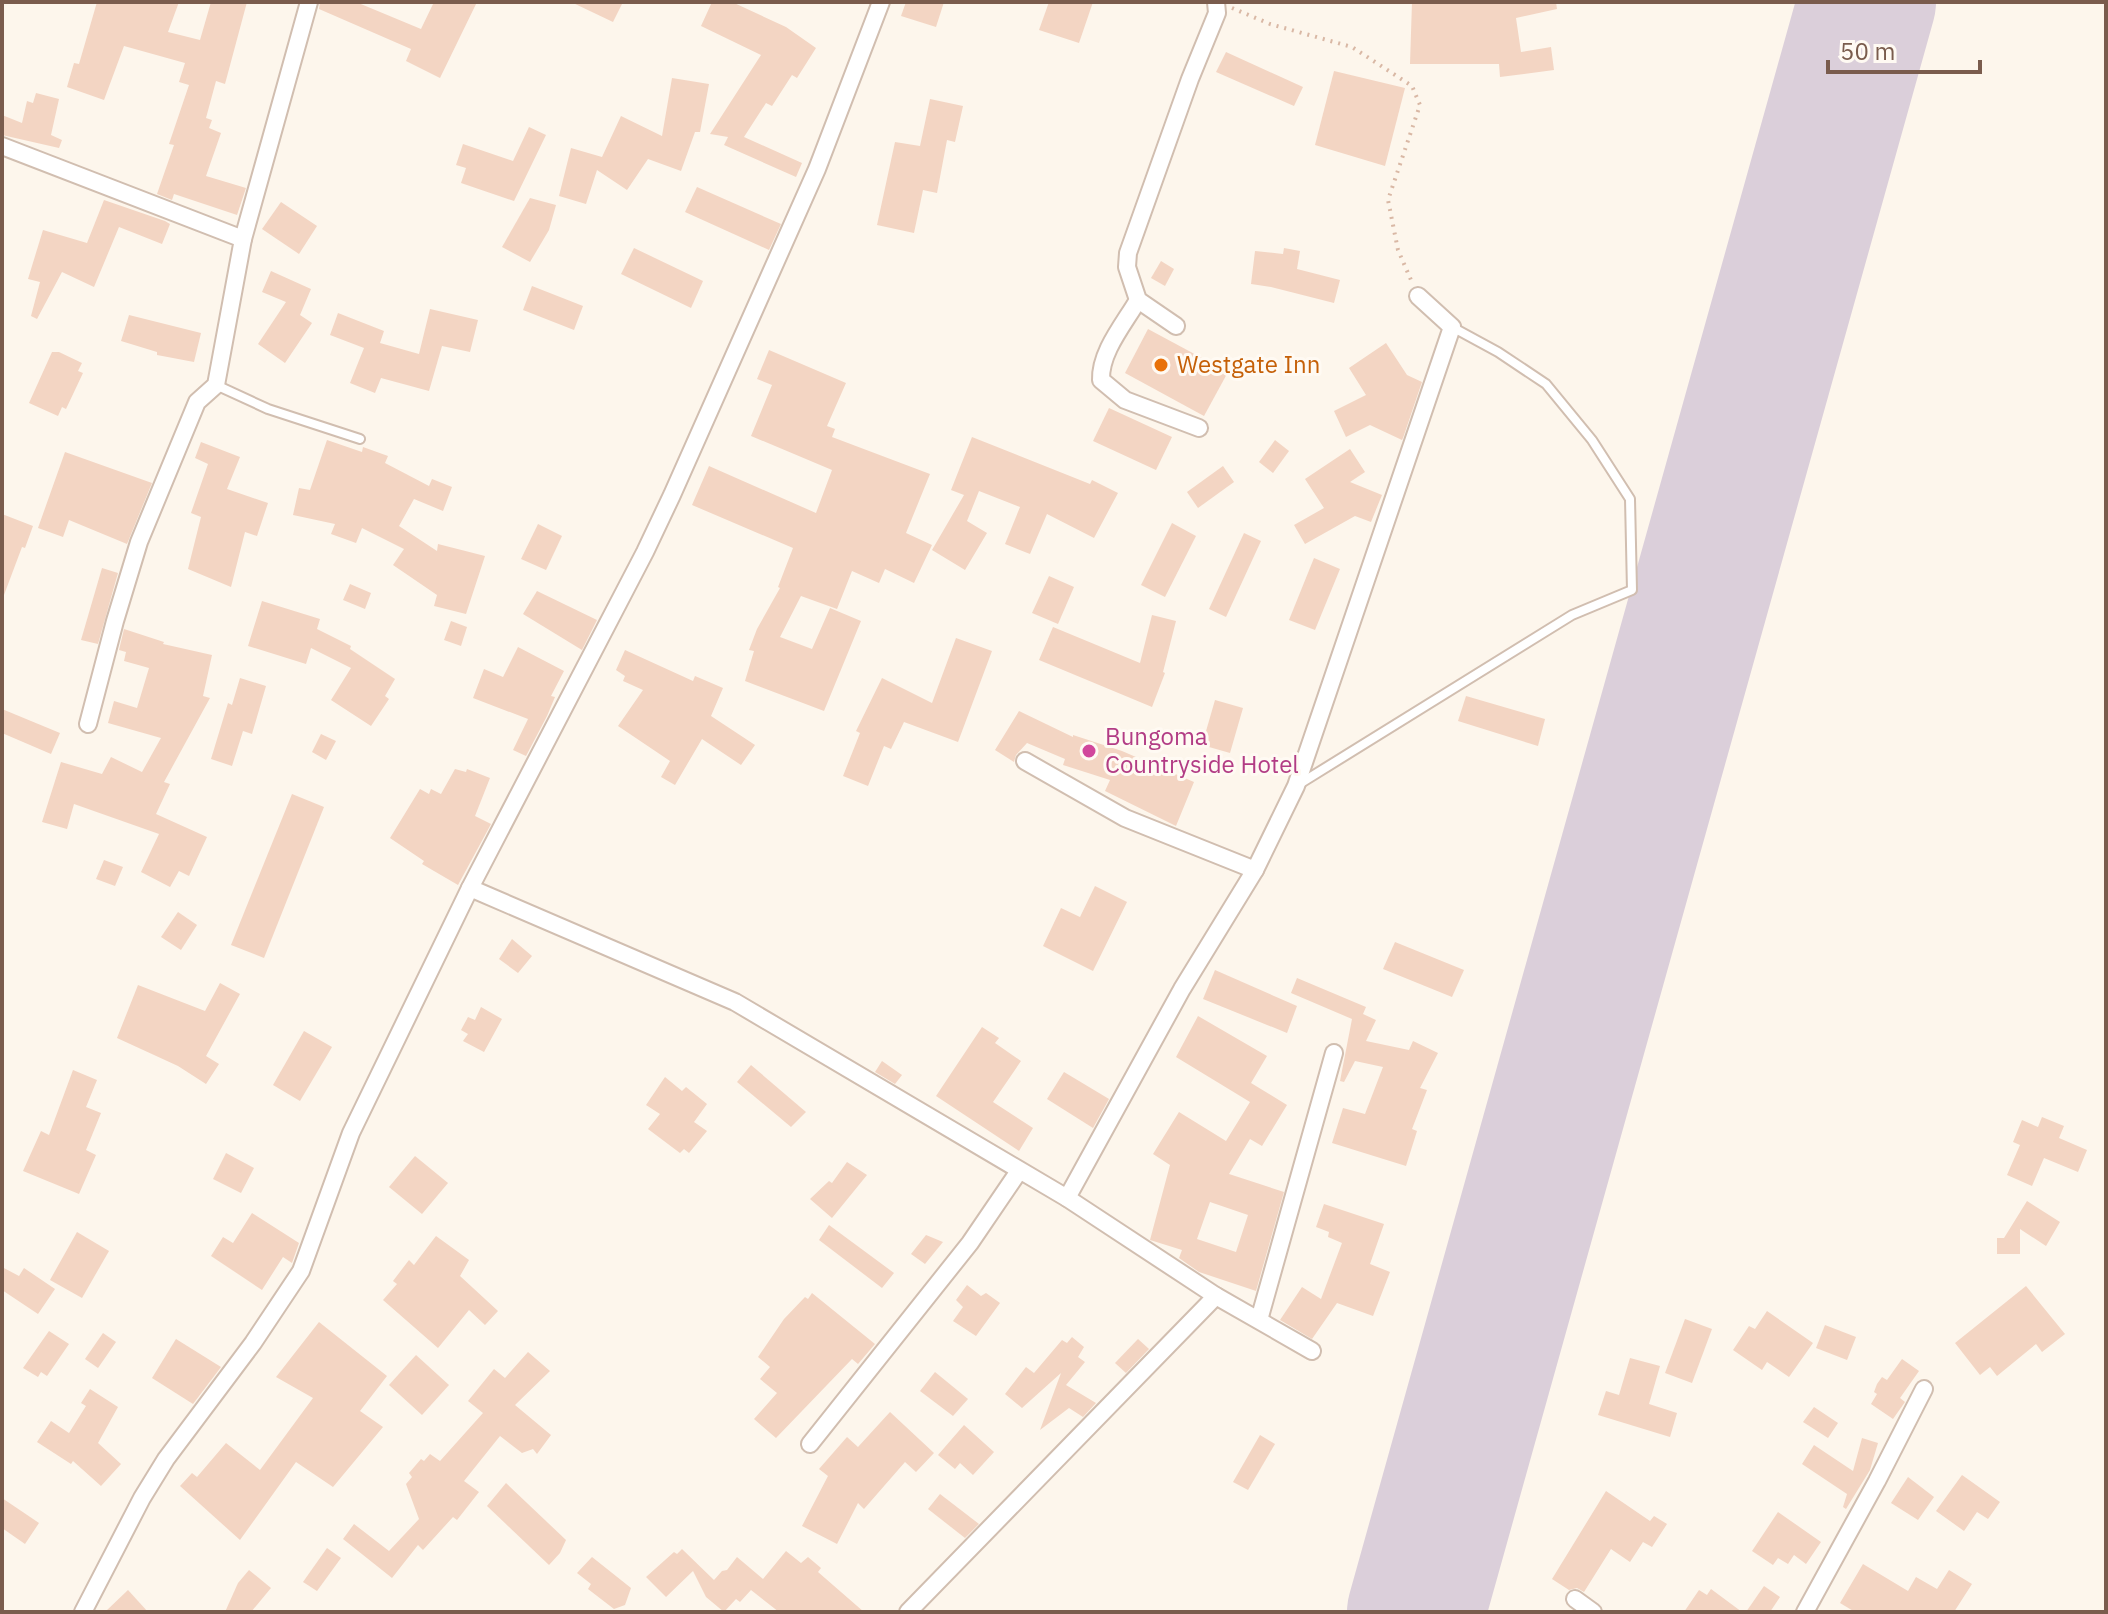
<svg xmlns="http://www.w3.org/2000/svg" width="2108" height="1614" font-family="'IBM Plex Sans',sans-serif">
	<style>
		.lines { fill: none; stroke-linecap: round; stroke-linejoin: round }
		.runway { stroke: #dbcfda; stroke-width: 138 }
		.building { fill: #f3d5c3; fill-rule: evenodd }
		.service-casing { stroke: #d1beb0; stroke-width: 12 }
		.minor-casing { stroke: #d1beb0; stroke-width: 20 }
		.path { stroke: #d9b8a5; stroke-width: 4; stroke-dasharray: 2 6; stroke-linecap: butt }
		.service { stroke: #fff; stroke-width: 8 }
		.minor { stroke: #fff; stroke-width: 16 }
		.food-dot { fill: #e8710a; stroke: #fffaf3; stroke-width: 3 }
		.hotel-dot { fill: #d1479c; stroke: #fffaf3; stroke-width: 3 }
		.labels { text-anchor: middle; stroke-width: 6; stroke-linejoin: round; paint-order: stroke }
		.food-label { font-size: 24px; fill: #c56008; stroke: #fffaf3; text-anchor: start }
		.hotel-label { font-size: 24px; fill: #b23c85; stroke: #fffaf3; text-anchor: start }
	</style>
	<rect width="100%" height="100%" fill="#fdf6ec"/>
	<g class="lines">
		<polyline class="runway" points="1416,1612 1867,2"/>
	</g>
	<g class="building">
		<polygon points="97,2 179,2 168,32 200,40 211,2 247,2 225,84 216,81 206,118 212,120 209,128 221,133 206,176 246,188 237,215 174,194 172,200 157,194 174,145 169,144 189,85 179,82 185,63 124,46 104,100 67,87 74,63 79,64"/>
		<polygon points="320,2 356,2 421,29 434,2 477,2 440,78 406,61 411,49 319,9"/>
		<polygon points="571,2 623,2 613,22"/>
		<polygon points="712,2 732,2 786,27 816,48 797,78 792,75 772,106 766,103 744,137 802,163 796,177 724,145 728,137 710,134 761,55 701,26"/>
		<polygon points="906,2 944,2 936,27 901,16"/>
		<polygon points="1049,2 1093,2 1079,43 1039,30"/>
		<polygon points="1412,2 1556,2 1557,9 1516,18 1521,52 1551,47 1554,70 1500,77 1499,64 1410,64"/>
		<polygon points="1226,52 1303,87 1294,106 1216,72"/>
		<polygon points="1334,71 1405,88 1385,166 1315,145"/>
		<polygon points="672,78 709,84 700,132 695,132 681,171 648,159 627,190 597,170 586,204 559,196 571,148 602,157 621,116 662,136"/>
		<polygon points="36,93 59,99 51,135 62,140 59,148 2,135 2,115 22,123 27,101 33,103"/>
		<polygon points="930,99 963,106 955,142 947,140 937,193 923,190 914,233 877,225 895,142 920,146"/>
		<polygon points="529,127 546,135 514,201 461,183 466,168 456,165 463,144 513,161"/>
		<polygon points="697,187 781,224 769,250 685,212"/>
		<polygon points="530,198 556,205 549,230 530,262 502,247"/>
		<polygon points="104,200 165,221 170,224 162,244 119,227 94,287 62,272 37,319 31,316 40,282 28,279 43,230 87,243"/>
		<polygon points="281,202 317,226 299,254 262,229"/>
		<polygon points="634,248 703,281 691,308 621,274"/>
		<polygon points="1284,248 1300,251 1297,269 1340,280 1334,303 1271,287 1251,284 1255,251 1283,254"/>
		<polygon points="1161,261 1174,269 1165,286 1151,278"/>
		<polygon points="271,271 311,289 300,315 312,323 285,363 258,344 286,302 262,292"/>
		<polygon points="532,286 583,306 574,330 523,310"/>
		<polygon points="430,309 478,320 470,352 442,346 429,391 381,378 375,393 350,383 364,348 330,335 338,313 384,331 380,343 419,354"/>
		<polygon points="129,315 201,333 194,362 157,355 157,352 121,341"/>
		<polygon points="1148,329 1228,372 1204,416 1125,373"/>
		<polygon points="1386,343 1407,375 1422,382 1403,438 1402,440 1370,425 1346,437 1334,411 1366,395 1349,368"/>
		<polygon points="769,350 846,383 827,426 835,429 832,437 930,474 906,533 932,545 914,583 885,569 879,583 852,571 837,609 801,596 780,637 812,649 830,608 861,621 824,711 745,681 754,651 749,650 757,629 780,588 778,587 793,548 692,505 709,466 816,513 832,470 751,436 772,385 757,379"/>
		<polygon points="52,352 59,352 82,363 78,371 83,373 66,409 62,407 58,416 29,403"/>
		<polygon points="1109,408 1172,437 1156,470 1093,441"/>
		<polygon points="972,437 1090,484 1092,480 1118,493 1094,538 1047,514 1030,554 1005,544 1020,507 979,491 967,521 987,533 965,570 932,550 964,495 951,490"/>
		<polygon points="327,440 362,452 363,447 388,456 385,463 429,486 432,479 452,487 443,511 414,499 399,526 437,551 438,544 485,556 466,614 434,606 437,595 393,565 404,549 362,528 356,543 331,534 335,524 293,515 299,488 310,490"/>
		<polygon points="1275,440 1289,451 1273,473 1259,462"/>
		<polygon points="201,442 240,457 227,489 268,503 257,536 245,532 231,587 188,569 201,517 191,513 208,464 195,458"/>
		<polygon points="1350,449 1365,472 1350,482 1382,495 1371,522 1355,516 1305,544 1294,525 1324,508 1305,479"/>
		<polygon points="65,452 152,483 127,544 69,520 63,537 38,528"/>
		<polygon points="1223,466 1234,482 1198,508 1187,492"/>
		<polygon points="2,514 33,526 25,548 22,547 4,595"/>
		<polygon points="1172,523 1196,536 1165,597 1141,585"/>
		<polygon points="538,524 562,536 546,570 521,559"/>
		<polygon points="1244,533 1261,541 1226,617 1209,609"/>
		<polygon points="1314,558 1340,569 1315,630 1289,620"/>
		<polygon points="102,568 118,573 98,644 81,640"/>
		<polygon points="1049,576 1074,587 1058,624 1032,613"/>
		<polygon points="350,584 371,593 365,609 343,600"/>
		<polygon points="537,591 597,620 582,650 523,614"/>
		<polygon points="262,601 320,619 317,629 351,646 350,649 395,679 385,696 389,699 371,726 331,700 351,668 311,648 306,664 248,646"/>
		<polygon points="1152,615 1176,621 1163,672 1165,673 1152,707 1039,660 1053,627 1140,663"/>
		<polygon points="451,621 467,627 461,646 444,640"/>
		<polygon points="124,629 164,642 163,644 212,655 203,696 210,698 164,782 170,784 156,814 207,837 189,876 179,871 170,887 141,872 159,834 74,804 67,829 42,822 61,762 102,774 111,757 142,772 161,738 108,723 114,701 137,708 149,668 124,661 126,652 119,650"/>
		<polygon points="956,638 992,651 958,742 904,722 891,749 884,746 868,786 843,776 860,733 856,731 882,678 932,703"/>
		<polygon points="518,647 564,671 551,696 555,697 547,716 526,756 513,750 528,719 473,698 484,669 503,677"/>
		<polygon points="625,650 693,681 695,676 723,688 711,716 755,745 741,765 702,739 675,785 661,777 670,761 618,726 643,690 623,681 625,676 616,670"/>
		<polygon points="240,678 266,686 252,734 243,731 232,766 211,759 228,703 232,705"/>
		<polygon points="1466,696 1545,719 1538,746 1458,721"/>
		<polygon points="1215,700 1243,708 1230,753 1202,745"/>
		<polygon points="2,709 60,733 51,754 2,733"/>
		<polygon points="1019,711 1073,737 1073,735 1122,751 1194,782 1176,826 1105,791 1110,780 1063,765 1065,759 1027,743 1016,755 1014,762 995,750"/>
		<polygon points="321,734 336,741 326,760 312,752"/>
		<polygon points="455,769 466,772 467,769 490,778 475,816 491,824 458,885 422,864 424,861 390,838 420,789 429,794 431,789 441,794"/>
		<polygon points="292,794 324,807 264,958 231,945"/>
		<polygon points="104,860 123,867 115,886 96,879"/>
		<polygon points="1095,886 1127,902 1093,971 1043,946 1061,908 1080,917"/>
		<polygon points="178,912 197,925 181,950 161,937"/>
		<polygon points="512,939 532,956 518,973 499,959"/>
		<polygon points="1395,942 1464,970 1452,997 1383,969"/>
		<polygon points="1215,970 1297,1006 1287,1033 1203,999"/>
		<polygon points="1297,978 1366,1007 1363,1014 1376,1020 1366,1041 1409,1050 1413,1041 1438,1053 1420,1088 1427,1090 1412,1129 1417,1131 1406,1166 1332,1143 1343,1108 1365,1114 1383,1067 1355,1061 1344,1082 1340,1081 1352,1019 1291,993"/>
		<polygon points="220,983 240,994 206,1056 219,1064 206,1084 178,1066 117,1038 138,985 205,1011"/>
		<polygon points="481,1007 502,1019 484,1052 463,1041 468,1034 461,1030 468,1017 475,1020"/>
		<path d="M1198,1016L1267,1056L1251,1083L1287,1105L1262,1146L1250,1139L1229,1174L1284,1192L1256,1291L1199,1272L1179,1258L1182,1250L1150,1240L1170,1165L1153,1154L1179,1112L1226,1141L1250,1102L1176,1057ZM1210,1202L1248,1215L1236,1252L1197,1239Z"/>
		<polygon points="982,1027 999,1038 995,1043 1021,1061 993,1102 1033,1128 1019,1151 936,1096"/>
		<polygon points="304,1031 332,1047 300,1101 273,1085"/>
		<polygon points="882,1061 902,1075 895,1084 875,1072"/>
		<polygon points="751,1065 806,1112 791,1127 737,1082"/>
		<polygon points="73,1070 97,1080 86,1107 101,1113 86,1150 96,1155 79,1194 23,1171 41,1131 49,1135"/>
		<polygon points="1064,1072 1109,1099 1093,1128 1047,1099"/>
		<polygon points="665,1077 682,1091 686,1087 707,1104 694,1122 707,1131 689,1153 684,1149 680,1153 648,1129 660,1114 646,1105"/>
		<polygon points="2042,1117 2064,1126 2059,1138 2087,1150 2078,1172 2044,1158 2032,1186 2007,1175 2020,1145 2013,1142 2022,1120 2038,1127"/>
		<polygon points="226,1153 254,1168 241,1193 213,1179"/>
		<polygon points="415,1156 448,1183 422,1214 389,1187"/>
		<polygon points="847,1162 867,1175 832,1218 810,1199 829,1181 832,1183"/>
		<polygon points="2027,1201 2060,1222 2046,1246 2020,1229 2020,1254 1997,1254 1997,1238 2004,1238"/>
		<polygon points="1324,1204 1384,1224 1370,1264 1390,1272 1373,1316 1337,1303 1312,1339 1280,1320 1302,1287 1321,1299 1342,1243 1328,1237 1329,1232 1316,1227"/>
		<polygon points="252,1213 299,1243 292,1263 283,1257 262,1290 211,1256 223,1237 233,1243"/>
		<polygon points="829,1225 894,1273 882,1288 819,1240"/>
		<polygon points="77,1232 109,1251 82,1298 50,1280"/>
		<polygon points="926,1235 943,1242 925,1264 911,1254"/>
		<polygon points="436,1236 469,1260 460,1276 498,1311 485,1325 469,1310 438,1348 383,1300 397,1284 393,1281 409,1260 414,1265"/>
		<polygon points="2,1267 19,1276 24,1268 55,1289 38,1314 2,1290"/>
		<polygon points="967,1285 981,1296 986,1293 1000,1303 976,1336 953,1321 963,1307 956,1300"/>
		<polygon points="2026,1286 2065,1334 2042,1352 2036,1344 1997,1376 1990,1367 1980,1375 1955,1343"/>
		<polygon points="812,1293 875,1344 858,1364 852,1359 776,1438 754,1419 777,1393 760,1379 770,1367 758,1357 784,1319 805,1297 808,1299"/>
		<polygon points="1767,1311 1813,1343 1789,1377 1767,1362 1762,1370 1733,1350 1749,1326 1755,1329"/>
		<polygon points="1685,1319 1712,1329 1692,1383 1665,1373"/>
		<polygon points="319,1322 387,1376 360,1411 383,1427 333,1487 296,1462 240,1540 180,1486 192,1473 197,1477 226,1443 260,1470 313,1398 276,1377"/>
		<polygon points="1825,1325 1856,1337 1847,1360 1816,1348"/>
		<polygon points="49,1331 69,1344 47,1376 41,1372 38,1377 23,1368"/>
		<polygon points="103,1333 116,1342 98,1368 85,1359"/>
		<polygon points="1072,1337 1084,1347 1078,1357 1085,1362 1066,1385 1096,1403 1083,1417 1069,1408 1040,1430 1061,1373 1022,1408 1005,1394 1026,1367 1034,1373 1062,1340 1067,1343"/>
		<polygon points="176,1339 221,1367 193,1404 152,1378"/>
		<polygon points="1138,1339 1149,1349 1126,1373 1115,1363"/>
		<polygon points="528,1352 550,1371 515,1405 551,1435 537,1454 533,1449 522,1453 500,1436 464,1481 479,1492 457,1520 453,1517 423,1550 418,1545 392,1578 343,1539 354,1524 389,1551 419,1519 406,1484 412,1477 409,1473 421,1459 424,1461 430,1454 440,1461 483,1413 468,1401 494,1369 505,1378"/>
		<polygon points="416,1355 449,1385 422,1415 389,1385"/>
		<polygon points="1630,1358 1660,1366 1649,1404 1677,1413 1670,1437 1598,1415 1606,1391 1619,1395"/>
		<polygon points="1902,1359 1919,1371 1900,1398 1905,1402 1893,1419 1871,1404 1877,1394 1874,1392 1877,1384 1882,1377 1887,1380"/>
		<polygon points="935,1372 968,1399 953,1416 920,1391"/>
		<polygon points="90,1389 118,1407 98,1443 121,1464 101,1486 73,1461 71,1464 37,1442 51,1421 69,1433 86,1406 81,1403"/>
		<polygon points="1814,1407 1838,1423 1828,1438 1803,1422"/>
		<polygon points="890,1412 934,1453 916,1472 905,1462 864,1509 858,1503 837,1544 802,1526 828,1476 819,1469 847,1437 858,1447"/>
		<polygon points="964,1425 994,1452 973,1475 960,1463 955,1469 938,1455"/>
		<polygon points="1260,1435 1275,1444 1248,1490 1233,1482"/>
		<polygon points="1862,1438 1878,1443 1870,1470 1846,1509 1843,1507 1847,1494 1802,1464 1814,1445 1853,1471"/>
		<polygon points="1962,1475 2000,1502 1988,1519 1977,1512 1964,1531 1936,1511"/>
		<polygon points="1908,1477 1934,1497 1918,1520 1891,1503"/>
		<polygon points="506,1483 566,1540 560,1553 549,1565 487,1506"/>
		<polygon points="1606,1491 1650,1521 1654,1516 1667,1524 1652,1547 1643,1542 1630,1562 1611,1549 1584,1592 1577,1588 1569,1590 1552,1579"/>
		<polygon points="940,1494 979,1524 965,1538 928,1509"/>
		<polygon points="2,1498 39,1523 25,1544 2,1528"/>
		<polygon points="1778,1512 1821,1542 1806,1564 1794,1555 1788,1564 1778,1558 1773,1565 1752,1551"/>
		<polygon points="327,1548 341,1558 317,1591 303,1582"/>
		<polygon points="682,1549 714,1580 722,1571 727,1570 737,1557 763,1579 786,1551 801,1563 808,1557 821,1568 818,1572 864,1612 779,1612 751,1590 740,1602 736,1599 724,1612 706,1597 693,1571 666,1597 646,1577 674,1552 677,1554"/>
		<polygon points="592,1557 631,1588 625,1605 614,1609 588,1589 591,1584 577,1573"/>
		<polygon points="1863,1564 1908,1591 1916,1577 1937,1589 1949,1570 1972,1584 1954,1612 1855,1612 1840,1603"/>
		<polygon points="249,1570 271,1588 251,1612 225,1612 238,1583"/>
		<polygon points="1764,1586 1780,1597 1770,1612 1746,1612"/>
		<polygon points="1711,1589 1742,1612 1684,1612 1699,1590 1707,1595"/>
		<polygon points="128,1590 148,1612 105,1612"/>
	</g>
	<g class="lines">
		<g class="service-casing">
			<g id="service">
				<polyline points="216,385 268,409 360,439"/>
				<polyline points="1301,783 1572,615 1632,590 1630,499 1592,440 1546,384 1498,352 1452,327"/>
			</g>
		</g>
		<g class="minor-casing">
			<g id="minor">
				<polyline points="881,2 817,169 672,495 645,552 470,888 735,1002 1067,1198 1216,1296 1312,1351"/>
				<polyline points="2,146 243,239 216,385 197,402 139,542 115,621 88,724"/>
				<polyline points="243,239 309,2"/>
				<path d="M1138,300C1124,324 1100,352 1101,380L1125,400L1199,428"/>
				<polyline points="1176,326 1138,300 1127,267 1128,253 1190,79 1217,13 1216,2"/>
				<polyline points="1025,761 1125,818 1255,870 1182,989 1067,1198"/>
				<polyline points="1255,870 1296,786 1452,327 1418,296"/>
				<polyline points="1259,1320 1334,1053"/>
				<polyline points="810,1444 970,1243 1019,1171"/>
				<polyline points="1575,1599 1593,1612"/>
				<polyline points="83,1612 142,1498 166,1459 253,1343 301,1271 351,1133 470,888"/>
				<polyline points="908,1612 1216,1296"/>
				<polyline points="1805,1612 1877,1481 1924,1389"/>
			</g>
		</g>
		<polyline class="path" points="1232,8 1270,24 1352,47 1412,86 1420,105 1388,200 1398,250 1411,280"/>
		<use href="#service" class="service"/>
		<use href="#minor" class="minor"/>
	</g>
	<circle class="food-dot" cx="1161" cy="365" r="8"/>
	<circle class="hotel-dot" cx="1089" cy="751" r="8"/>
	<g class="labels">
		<g class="food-label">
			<text x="1177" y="373">Westgate Inn</text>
		</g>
		<g class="hotel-label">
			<text x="1105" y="745">Bungoma<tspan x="1105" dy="28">Countryside Hotel</tspan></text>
		</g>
	</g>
	<rect width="2108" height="1614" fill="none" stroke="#7a5c4d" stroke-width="8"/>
	<path d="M1828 60v12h152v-12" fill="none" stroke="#7a5c4d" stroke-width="4"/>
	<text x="1840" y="60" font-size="24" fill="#7a5c4d" stroke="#fffaf3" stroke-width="6" paint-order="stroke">50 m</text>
</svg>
